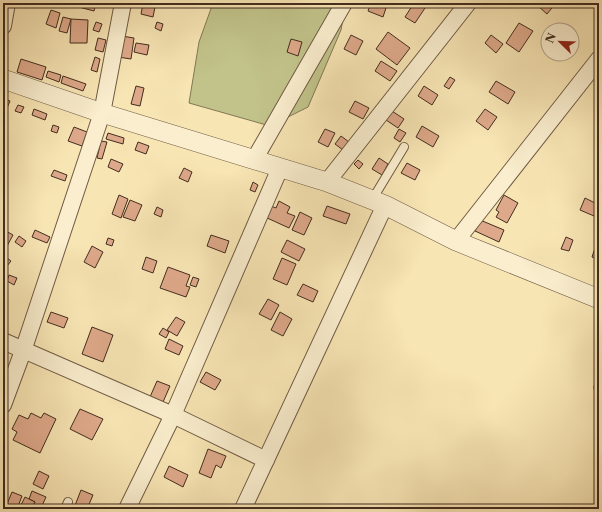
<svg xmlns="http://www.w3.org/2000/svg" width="602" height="512" font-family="'Libre Caslon Text',serif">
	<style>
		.green { fill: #c1c38a; stroke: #827854 }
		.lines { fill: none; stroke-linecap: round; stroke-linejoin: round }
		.stream { stroke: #798575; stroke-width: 4 }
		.building { fill: #dea98a; stroke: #432d1f }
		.service-casing { stroke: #705b44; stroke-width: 10 }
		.minor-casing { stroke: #705b44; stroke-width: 18 }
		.tertiary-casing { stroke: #705b44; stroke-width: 20 }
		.service { stroke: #faeece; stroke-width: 8 }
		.minor { stroke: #faeece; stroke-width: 16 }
		.tertiary { stroke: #faeece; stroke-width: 19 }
	</style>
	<rect width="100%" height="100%" fill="#f8e5b4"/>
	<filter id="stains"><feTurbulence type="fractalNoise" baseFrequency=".005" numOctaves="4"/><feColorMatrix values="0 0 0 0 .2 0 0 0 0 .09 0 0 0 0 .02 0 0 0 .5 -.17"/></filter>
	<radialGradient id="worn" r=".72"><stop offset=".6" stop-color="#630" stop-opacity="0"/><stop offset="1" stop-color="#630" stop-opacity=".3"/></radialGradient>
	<polygon class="green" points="213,3 346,3 341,30 308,107 270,126 189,103 199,42"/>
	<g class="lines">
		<polyline class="stream" points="595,387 599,400"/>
	</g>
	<g class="building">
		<polygon points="76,3 96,3 94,11 75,6"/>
		<polygon points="371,3 386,8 383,17 368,11"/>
		<polygon points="414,3 417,3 425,8 415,23 405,17"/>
		<polygon points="541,3 556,3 547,14 538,6"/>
		<polygon points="143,4 155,7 153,17 141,14"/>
		<polygon points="51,10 60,13 56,28 46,24"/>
		<polygon points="63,17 71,19 67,33 59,31"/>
		<polygon points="71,19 88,20 87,43 70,43"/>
		<polygon points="96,22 102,24 99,32 93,30"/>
		<polygon points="157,22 163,24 161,31 155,28"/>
		<polygon points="519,23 533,31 519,52 506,43"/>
		<polygon points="388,32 410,48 397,65 376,49"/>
		<polygon points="351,35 363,41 356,55 344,49"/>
		<polygon points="491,35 503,44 496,53 485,43"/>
		<polygon points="122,36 134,38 131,59 118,57"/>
		<polygon points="98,38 106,40 103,52 95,50"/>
		<polygon points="291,39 302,42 298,56 287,52"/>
		<polygon points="136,43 149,45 147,55 134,52"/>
		<polygon points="95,57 100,59 97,72 91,70"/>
		<polygon points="21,59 46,67 42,80 17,72"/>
		<polygon points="381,61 397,71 390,81 375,71"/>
		<polygon points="48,71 61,75 59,82 46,77"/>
		<polygon points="63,76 86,84 83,91 61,83"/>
		<polygon points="450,77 455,80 449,89 444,86"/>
		<polygon points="496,81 515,92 508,104 489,92"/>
		<polygon points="136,86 144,88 140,106 131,104"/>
		<polygon points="424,86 438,95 432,105 418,96"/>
		<polygon points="5,99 10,101 7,108 3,106"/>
		<polygon points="355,101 369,108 363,119 349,112"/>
		<polygon points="18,105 24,107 21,113 15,111"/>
		<polygon points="34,109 47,114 45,120 32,115"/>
		<polygon points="485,109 497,117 488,130 476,121"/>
		<polygon points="392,111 404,119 398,128 386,120"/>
		<polygon points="53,125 59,127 57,133 51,131"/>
		<polygon points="422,126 439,136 433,147 416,137"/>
		<polygon points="74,127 87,132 82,146 68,141"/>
		<polygon points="325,129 335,133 328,147 318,142"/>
		<polygon points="399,129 406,133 400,142 394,138"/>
		<polygon points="108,133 124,138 123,144 106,139"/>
		<polygon points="341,136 349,142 343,150 335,144"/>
		<polygon points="101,141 107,142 102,159 97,158"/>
		<polygon points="138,142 149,146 146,154 135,150"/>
		<polygon points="379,158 388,164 382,175 372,169"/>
		<polygon points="111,159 123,164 119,172 108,167"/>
		<polygon points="358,160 363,164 359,169 354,164"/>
		<polygon points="407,163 420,170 415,180 401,173"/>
		<polygon points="184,168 192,172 188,182 179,178"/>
		<polygon points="54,170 67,175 65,181 51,176"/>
		<polygon points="253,182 258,185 255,192 250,190"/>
		<polygon points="119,195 128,199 121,218 112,214"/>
		<polygon points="504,195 518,203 507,223 496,217 499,212 496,210"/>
		<polygon points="585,198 599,205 594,216 580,210"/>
		<polygon points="130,200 142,205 135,221 123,217"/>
		<polygon points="279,201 290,207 287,213 295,216 289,228 265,217 271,206 276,208"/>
		<polygon points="327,206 350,214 346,224 323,216"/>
		<polygon points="157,207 163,210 161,217 154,214"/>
		<polygon points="300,212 312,218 304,235 292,230"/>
		<polygon points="480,220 504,230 499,242 475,231"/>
		<polygon points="4,230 13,235 6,248 3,246 3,232"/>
		<polygon points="35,230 50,237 47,243 32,237"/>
		<polygon points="211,235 229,241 225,253 207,246"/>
		<polygon points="19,236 26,241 22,247 15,242"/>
		<polygon points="566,237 573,240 569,251 561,249"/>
		<polygon points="108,238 114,240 112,246 106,244"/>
		<polygon points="598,239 599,239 599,260 592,257"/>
		<polygon points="287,240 305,249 299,261 281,252"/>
		<polygon points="92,246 103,252 95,268 84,262"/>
		<polygon points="3,255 11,261 3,271"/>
		<polygon points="146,257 157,261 153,273 142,269"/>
		<polygon points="282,258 296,264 287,285 273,279"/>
		<polygon points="168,267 190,275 186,286 190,287 186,297 160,288"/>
		<polygon points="9,275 17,278 14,285 7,281"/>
		<polygon points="193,277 199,279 196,287 190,285"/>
		<polygon points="303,284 318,291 313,302 297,295"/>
		<polygon points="268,299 279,305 271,320 259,314"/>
		<polygon points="51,312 68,318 64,328 47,322"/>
		<polygon points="280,312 292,319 283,336 271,330"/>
		<polygon points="176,317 185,322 177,336 167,330"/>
		<polygon points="92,327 113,335 103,362 82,354"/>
		<polygon points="163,328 169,332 166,338 159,334"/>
		<polygon points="169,339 183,346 179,355 165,349"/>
		<polygon points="206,372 221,380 215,390 200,382"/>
		<polygon points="157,381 170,386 163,402 150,397"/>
		<polygon points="80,409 103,419 92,440 70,429"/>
		<polygon points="31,413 41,418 44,413 56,419 40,453 13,440 17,432 12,429 19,415 28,419"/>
		<polygon points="208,449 226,456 221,468 216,465 211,478 199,473"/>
		<polygon points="169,466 188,475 183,487 164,477"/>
		<polygon points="39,471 49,476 43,489 33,484"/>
		<polygon points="81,490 93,495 87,509 75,509 74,508"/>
		<polygon points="32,491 46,497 41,508 33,505 35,502 29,499"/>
		<polygon points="12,492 22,496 17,509 5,509"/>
		<polygon points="25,497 35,502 31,509 19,509"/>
	</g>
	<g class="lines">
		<g class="service-casing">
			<g id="service">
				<polyline points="372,200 404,147"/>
				<polyline points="65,509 68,502"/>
			</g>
		</g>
		<g class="minor-casing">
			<g id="minor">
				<polyline points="3,26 7,3"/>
				<polyline points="254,160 344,3"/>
				<polyline points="327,182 468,3"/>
				<polyline points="456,241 599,59"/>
				<polyline points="3,341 173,415 266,460"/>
				<polyline points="3,405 23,351 102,113 123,3"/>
				<polyline points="127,509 173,415 280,168"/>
				<polyline points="243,509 385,205"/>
			</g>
		</g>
		<g class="tertiary-casing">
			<polyline id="tertiary" points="3,79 102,113 327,182 385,205 456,241 599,299"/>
		</g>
		<use href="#service" class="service"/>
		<use href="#minor" class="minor"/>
		<use href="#tertiary" class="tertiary"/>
	</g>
	<rect width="602" height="512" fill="none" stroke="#f8e5b4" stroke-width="16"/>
	<rect x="4" y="4" width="594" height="504" fill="none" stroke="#432d1f" stroke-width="2"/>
	<rect x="8" y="8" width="586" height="496" fill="none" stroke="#432d1f"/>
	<g transform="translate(560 42) rotate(293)"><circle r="19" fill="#faeece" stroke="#b1a188"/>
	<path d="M0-3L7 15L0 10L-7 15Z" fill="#8f2418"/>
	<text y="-6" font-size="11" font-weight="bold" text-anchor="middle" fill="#432d1f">N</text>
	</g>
	<rect width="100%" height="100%" filter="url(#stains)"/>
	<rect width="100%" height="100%" fill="url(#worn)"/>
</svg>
